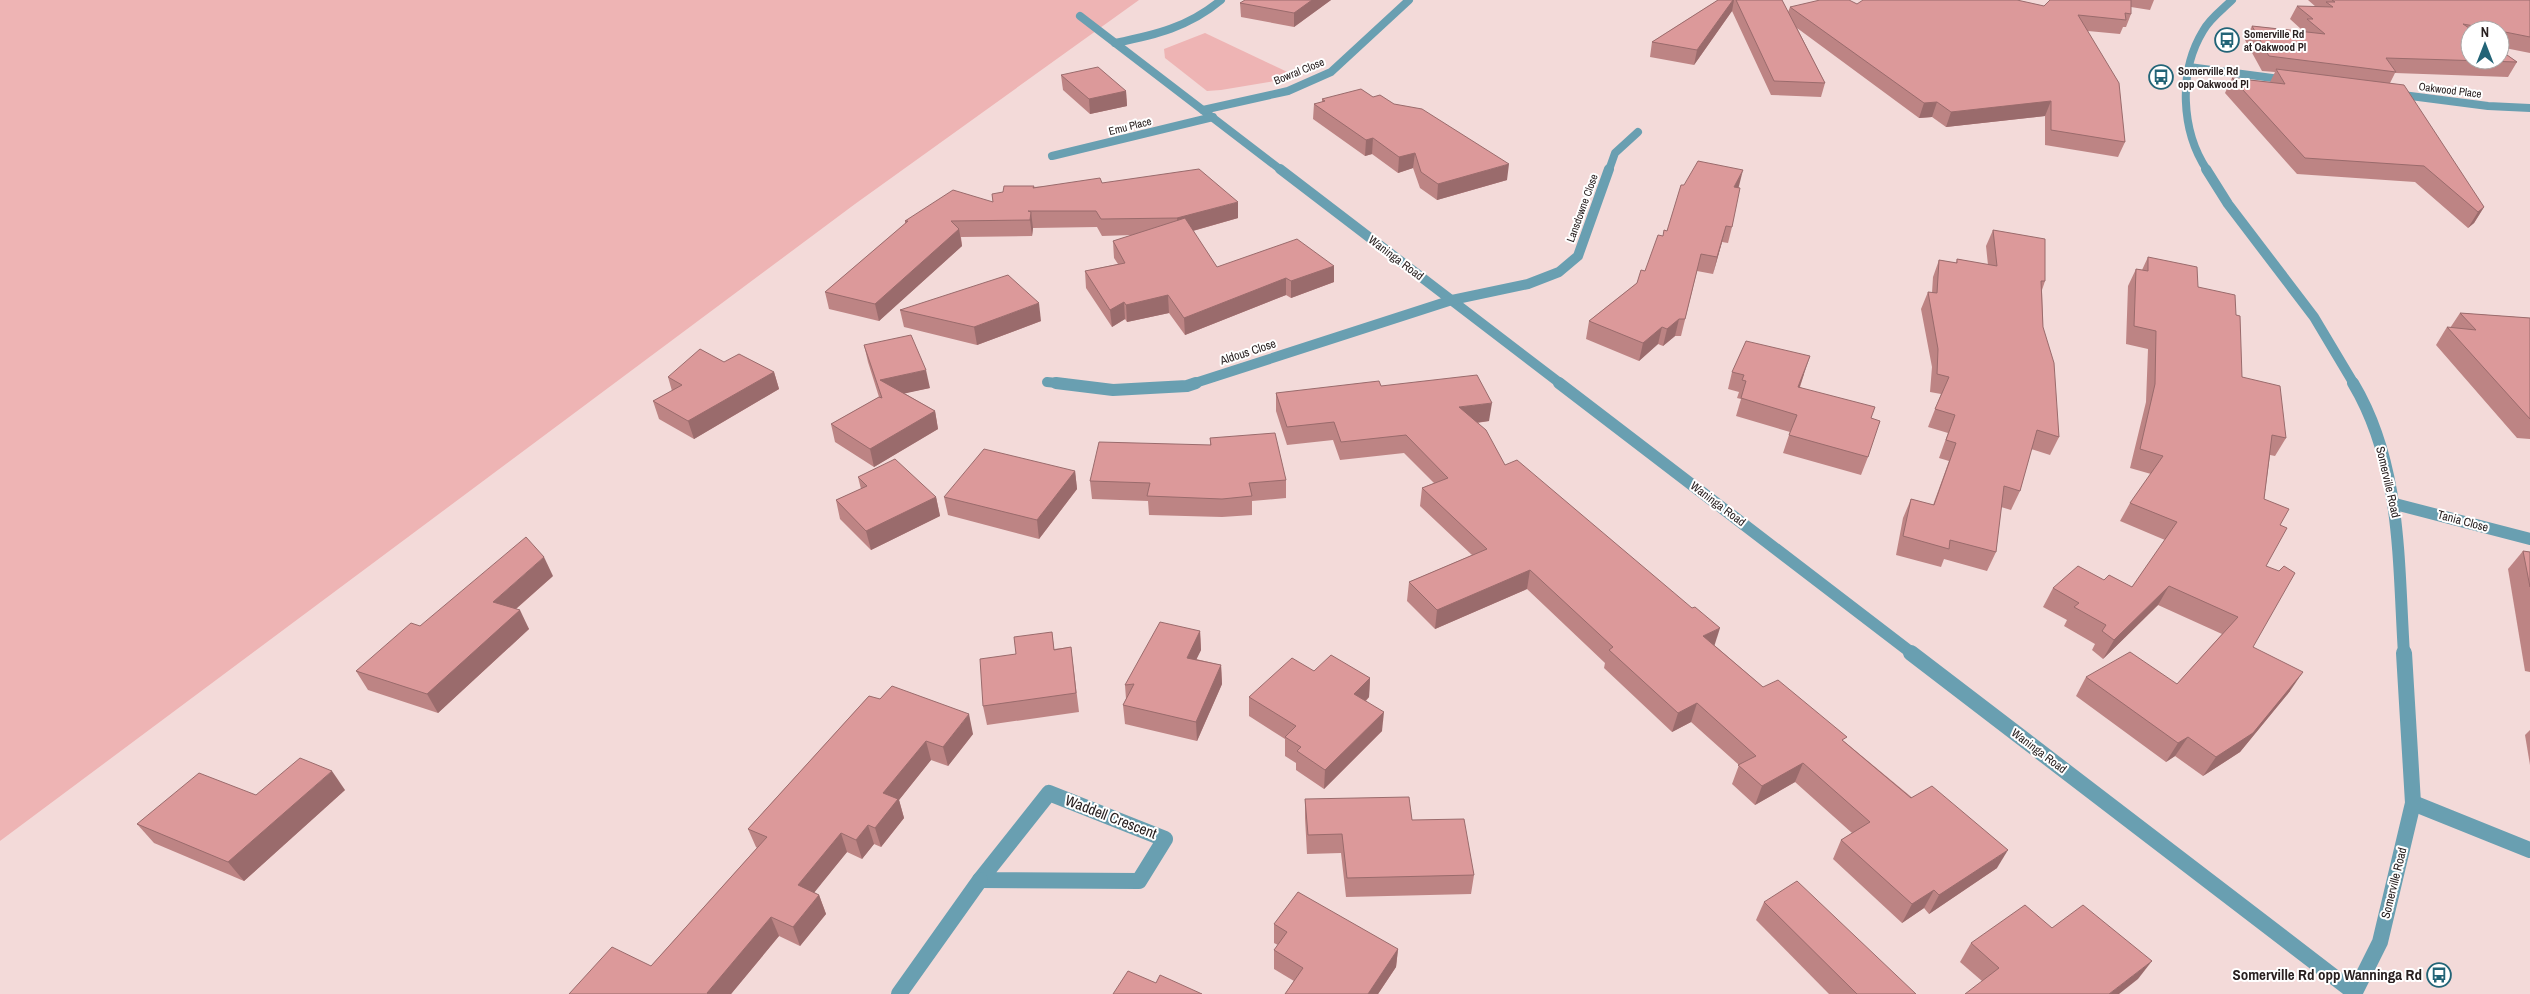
<svg xmlns="http://www.w3.org/2000/svg" width="2530" height="994" font-family="'Archivo Narrow',sans-serif">
	<style>
		.green { fill: #eeb4b4 }
		.lines { fill: none; stroke-linecap: round; stroke-linejoin: round }
		.minor-far3 { stroke: #699fb1; stroke-width: 8 }
		.minor-far2 { stroke: #699fb1; stroke-width: 10 }
		.minor-far1 { stroke: #699fb1; stroke-width: 12 }
		.minor { stroke: #699fb1; stroke-width: 16 }
		.wall { fill: #bd8484 }
		.shaded-wall { fill: #9a6b6c }
		.building { fill: #dc999a; stroke: #9a6b6c }
		.labels { text-anchor: middle; stroke-width: 4; stroke-linejoin: round; paint-order: stroke }
		.far-poi-label { font-size: 11px; font-weight: bold; fill: #292020; stroke: #fff; text-anchor: start }
		.far-street-label { font-size: 11px; fill: #292020; stroke: #fff }
		.street-label { font-size: 12px; fill: #292020; stroke: #fff }
		.near-street-label { font-size: 15px; fill: #292020; stroke: #fff }
		.near-poi-label { font-size: 15px; font-weight: bold; fill: #292020; stroke: #fff; text-anchor: end }
	</style>
	<rect width="100%" height="100%" fill="#f3dad9"/>
	<g class="green">
		<polygon points="0,0 1139,0 855,204 0,841"/>
		<polygon points="1205,33 1298,77 1221,90 1207,91 1165,58 1164,49"/>
	</g>
	<g class="lines">
		<g class="minor-far3">
			<polyline points="1080,16 1281,170"/>
			<path d="M1115,43C1155,35 1189,27 1221,0"/>
			<polyline points="2189,67 2288,80"/>
			<polyline points="2395,94 2488,106 2530,108"/>
			<polyline points="1203,110 1288,91 1331,72 1409,0"/>
			<polyline points="1052,156 1213,117"/>
			<polyline points="1609,170 1615,153 1638,132"/>
			<path d="M2207,170C2181,131 2178,72 2203,31C2209,19 2223,9 2232,0"/>
		</g>
		<g class="minor-far2">
			<polyline points="1280,169 1561,384"/>
			<polyline points="2206,169 2228,204 2314,317 2354,384"/>
			<polyline points="1047,382 1067,384"/>
			<polyline points="1192,384 1452,300 1528,284 1559,272 1578,256 1609,169"/>
		</g>
		<g class="minor-far1">
			<polyline points="1056,383 1113,390 1187,386 1196,383"/>
			<polyline points="1559,383 1913,654"/>
			<path d="M2353,383C2402,465 2398,562 2404,654"/>
			<polyline points="2395,504 2530,539"/>
		</g>
		<g class="minor">
			<polyline points="1911,653 2355,993"/>
			<polygon points="1049,793 1165,839 1139,881 980,880"/>
			<polyline points="2413,803 2530,850"/>
			<polyline points="899,994 980,880"/>
			<polyline points="2354,994 2380,942 2413,803 2404,653"/>
		</g>
	</g>
	<g class="wall">
		<polygon points="1331,0 1294,27 1241,17 1240,3"/>
		<polygon points="1718,0 1782,0 1788,12 1790,7 1857,4 2044,6 2050,0 2154,0 2150,10 2131,7 2131,14 2126,27 2123,27 2120,34 2088,31 2125,142 2118,157 2045,145 2045,116 1946,127 1932,117 1919,118 1797,28 1825,83 1821,97 1771,95 1732,11 1694,65 1650,57 1652,42"/>
		<polygon points="2308,0 2530,0 2530,53 2500,47 2500,30 2470,30 2517,62 2508,77 2395,73 2390,83 2484,207 2474,223 2468,228 2415,182 2297,174 2225,93 2232,78 2270,82 2275,72 2262,71 2245,40 2252,26 2301,31 2302,30 2290,19 2297,6 2316,7"/>
		<polygon points="1061,75 1126,91 1127,106 1090,114 1063,90"/>
		<polygon points="1322,99 1507,180 1437,200 1420,188 1413,168 1398,173 1372,154 1365,156 1313,119 1314,104 1322,102"/>
		<polygon points="1102,183 1238,218 1193,231 1217,267 1334,266 1334,282 1291,298 1286,295 1185,335 1169,313 1127,322 1125,319 1112,327 1086,288 1085,271 1118,264 1114,258 1113,241 1132,235 1102,236 1097,227 1033,228 1032,236 961,237 962,246 879,321 829,309 825,292 905,224 905,221 993,202 1003,192 1034,186 1034,187"/>
		<polygon points="1739,186 1732,227 1728,243 1722,242 1713,274 1697,271 1681,336 1675,336 1663,346 1658,344 1639,361 1586,339 1589,321 1637,283 1645,271 1663,236 1667,231"/>
		<polygon points="1993,230 2045,281 2042,290 2043,327 2059,437 2050,455 2031,449 2020,491 2011,510 2001,507 1996,552 1987,571 1944,559 1941,567 1896,555 1903,518 1911,499 1933,505 1949,461 1939,458 1948,433 1928,427 1941,394 1930,392 1932,367 1921,309 1928,292 1932,293 1933,277 1939,260 1956,263 1957,259 1988,265 1986,246"/>
		<polygon points="2148,257 2198,287 2236,315 2242,377 2286,438 2275,456 2270,455 2264,499 2280,525 2266,566 2253,647 2290,691 2240,752 2203,776 2175,756 2166,762 2076,696 2086,677 2177,684 2222,634 2158,605 2103,659 2092,650 2095,644 2064,626 2067,620 2043,607 2053,588 2104,580 2132,587 2165,540 2120,521 2130,503 2151,474 2130,468 2146,402 2148,349 2126,344 2128,286 2136,269 2142,270"/>
		<polygon points="900,310 1041,321 977,345 904,327"/>
		<polygon points="2460,313 2530,318 2530,439 2517,438 2436,345 2447,327 2450,328"/>
		<polygon points="864,345 930,388 904,393 935,411 938,429 874,467 835,442 831,424 879,397 868,362"/>
		<polygon points="724,362 774,372 779,389 694,439 659,419 653,401 672,391 668,377"/>
		<polygon points="1732,372 1804,374 1800,387 1871,418 1868,457 1861,475 1783,453 1790,432 1736,416 1741,399 1737,398 1739,392 1728,389"/>
		<polygon points="1381,386 1489,421 1477,423 1505,465 1763,687 1845,742 1997,868 1929,914 1924,908 1902,923 1833,859 1841,840 1852,833 1795,782 1755,805 1732,784 1739,765 1691,722 1672,732 1604,668 1605,663 1527,589 1435,629 1407,601 1409,582 1472,555 1420,506 1422,488 1434,483 1404,453 1340,460 1333,440 1287,445 1276,411 1276,393"/>
		<polygon points="1210,438 1286,480 1286,498 1252,501 1252,515 1222,517 1149,515 1148,501 1092,499 1090,481 1210,445"/>
		<polygon points="1075,471 1077,489 1039,539 948,515 944,497"/>
		<polygon points="858,477 936,497 940,516 871,550 840,519 836,500 861,489"/>
		<polygon points="2523,551 2530,552 2530,672 2525,671 2508,569"/>
		<polygon points="553,576 516,609 529,629 438,713 368,690 356,671 420,626"/>
		<polygon points="1200,631 1201,650 1196,659 1221,665 1222,684 1197,741 1125,724 1123,705 1126,699 1125,685"/>
		<polygon points="1052,632 1054,649 1071,647 1079,712 987,725 983,706 1016,654"/>
		<polygon points="1314,671 1370,678 1369,697 1366,701 1382,731 1324,789 1296,770 1296,763 1285,756 1285,739 1249,716 1249,697"/>
		<polygon points="869,696 973,734 948,766 931,760 899,800 904,818 881,847 874,844 862,859 847,852 814,892 819,895 826,914 800,946 779,936 731,994 569,994 651,966 757,848 756,847 748,829"/>
		<polygon points="2530,730 2530,765 2525,735"/>
		<polygon points="345,790 244,881 154,843 137,824 256,795"/>
		<polygon points="1305,799 1412,820 1474,875 1471,894 1346,897 1341,853 1307,854 1305,818"/>
		<polygon points="1764,902 1916,994 1829,994 1756,920"/>
		<polygon points="1274,924 1398,949 1396,967 1378,994 1285,994 1294,981 1274,969 1274,950 1278,945 1274,943"/>
		<polygon points="2052,928 2138,979 1982,981 1960,962 1971,943"/>
	</g>
	<g class="shaded-wall">
		<polygon points="1312,0 1331,0 1294,27 1294,13"/>
		<polygon points="1733,0 1734,0 1732,11 1694,65 1697,50"/>
		<polygon points="1126,91 1127,106 1090,114 1089,99"/>
		<polygon points="2051,101 2045,116 1946,127 1951,112"/>
		<polygon points="1937,102 1932,117 1919,118 1924,103"/>
		<polygon points="1373,138 1372,154 1365,156 1366,140"/>
		<polygon points="1415,153 1413,168 1398,173 1399,157"/>
		<polygon points="1509,164 1507,180 1437,200 1438,184"/>
		<polygon points="1743,170 1739,186 1730,203 1734,187"/>
		<polygon points="1238,202 1238,218 1178,235 1177,218"/>
		<polygon points="2484,207 2474,223 2468,228 2478,212"/>
		<polygon points="1031,212 1033,228 1032,236 1030,220"/>
		<polygon points="1726,226 1722,242 1713,274 1717,257"/>
		<polygon points="959,229 962,246 879,321 875,304"/>
		<polygon points="1334,266 1334,282 1291,298 1291,281"/>
		<polygon points="1286,278 1286,295 1185,335 1184,318"/>
		<polygon points="1168,295 1169,313 1127,322 1126,305"/>
		<polygon points="1124,302 1125,319 1112,327 1110,310"/>
		<polygon points="1039,303 1041,321 977,345 974,327"/>
		<polygon points="1679,319 1675,336 1663,346 1667,329"/>
		<polygon points="1662,327 1658,344 1639,361 1643,343"/>
		<polygon points="1810,356 1804,374 1793,405 1798,387"/>
		<polygon points="926,370 930,388 884,398 880,380"/>
		<polygon points="774,372 779,389 694,439 688,421"/>
		<polygon points="1492,403 1489,421 1457,425 1459,407"/>
		<polygon points="935,411 938,429 874,467 870,449"/>
		<polygon points="1075,471 1077,489 1039,539 1037,520"/>
		<polygon points="936,497 940,516 871,550 866,531"/>
		<polygon points="544,557 553,576 502,621 493,602"/>
		<polygon points="1530,570 1527,589 1435,629 1437,610"/>
		<polygon points="2169,586 2158,605 2103,659 2114,640"/>
		<polygon points="520,610 529,629 438,713 427,694"/>
		<polygon points="1720,628 1714,647 1703,636"/>
		<polygon points="1200,631 1201,650 1188,677 1187,658"/>
		<polygon points="1221,665 1222,684 1197,741 1196,722"/>
		<polygon points="2303,672 2290,691 2240,752 2203,776 2216,757"/>
		<polygon points="1370,678 1369,697 1353,713 1354,694"/>
		<polygon points="1697,703 1691,722 1672,732 1678,713"/>
		<polygon points="1384,712 1382,731 1324,789 1325,770"/>
		<polygon points="969,714 973,734 948,766 943,747"/>
		<polygon points="2188,737 2175,756 2166,762 2178,743"/>
		<polygon points="926,741 931,760 899,800 904,818 881,847 875,828 883,793"/>
		<polygon points="1803,763 1795,782 1755,805 1762,786"/>
		<polygon points="332,771 345,790 244,881 228,862"/>
		<polygon points="868,825 874,844 862,859 856,840"/>
		<polygon points="841,833 847,852 805,904 798,885"/>
		<polygon points="2008,850 1997,868 1929,914 1939,895"/>
		<polygon points="1934,890 1924,908 1902,923 1912,904"/>
		<polygon points="819,895 826,914 800,946 793,927"/>
		<polygon points="771,917 779,936 731,994 707,994 707,993"/>
		<polygon points="1398,949 1396,967 1378,994 1368,994"/>
		<polygon points="2152,961 2138,979 2119,994 2109,994"/>
	</g>
	<g class="building">
		<polygon points="1245,0 1312,0 1294,13 1240,3"/>
		<polygon points="1718,0 1733,0 1697,50 1652,42"/>
		<polygon points="1736,0 1782,0 1825,83 1774,81"/>
		<polygon points="1820,0 1849,0 1857,4 1863,0 2017,0 2044,6 2050,0 2131,0 2131,14 2125,13 2126,20 2078,15 2119,83 2125,142 2051,130 2051,101 1951,112 1937,102 1924,103 1790,7"/>
		<polygon points="2332,0 2530,0 2530,37 2500,31 2500,30 2496,30 2463,24 2472,30 2470,30 2470,60 2500,60 2500,50 2517,62 2386,58 2396,72 2269,56 2252,26 2325,34 2307,19 2313,19 2297,6 2333,7 2326,2 2335,2"/>
		<polygon points="1098,67 1126,91 1089,99 1061,75"/>
		<polygon points="2276,69 2404,85 2484,207 2478,212 2424,166 2305,158 2232,78 2285,84"/>
		<polygon points="1361,89 1373,97 1380,95 1394,104 1422,109 1509,164 1438,184 1421,172 1415,153 1399,157 1373,138 1366,140 1314,104 1325,101 1322,99"/>
		<polygon points="1698,161 1743,170 1734,187 1740,188 1732,227 1726,226 1717,257 1701,254 1685,319 1679,319 1667,329 1662,327 1643,343 1589,321 1637,283 1641,270 1645,271 1658,235 1663,236 1664,230 1667,231 1681,185 1684,185"/>
		<polygon points="1199,169 1238,202 1177,218 1101,219 1096,211 1028,211 1031,212 1030,220 951,221 959,229 875,304 825,292 908,221 905,221 953,190 993,202 992,194 1003,192 1004,186 1034,186 1033,188 1100,178 1102,183"/>
		<polygon points="1185,218 1217,267 1297,239 1334,266 1291,281 1286,278 1184,318 1168,295 1126,305 1124,302 1110,310 1085,271 1125,263 1113,241"/>
		<polygon points="1993,230 2045,239 2045,281 2041,281 2043,327 2054,363 2059,437 2037,430 2020,491 2004,486 1996,552 1950,540 1949,549 1903,536 1911,499 1934,505 1956,443 1946,440 1955,415 1935,409 1949,377 1937,374 1938,349 1928,292 1937,293 1939,260 1957,263 1957,259 1997,266"/>
		<polygon points="2148,257 2197,267 2198,287 2235,295 2236,315 2240,316 2242,377 2280,386 2286,438 2272,435 2264,499 2289,509 2280,525 2287,528 2266,566 2279,571 2284,566 2295,573 2253,647 2303,672 2253,733 2216,757 2188,737 2178,743 2086,677 2130,652 2177,684 2238,617 2169,586 2114,640 2102,631 2106,625 2074,607 2079,603 2053,588 2078,566 2104,580 2109,575 2132,587 2177,522 2130,503 2163,456 2140,449 2155,384 2156,331 2134,326 2136,269 2148,271"/>
		<polygon points="1008,275 1039,303 974,327 900,310"/>
		<polygon points="2460,313 2530,318 2530,419 2447,327 2476,330"/>
		<polygon points="911,335 926,370 880,380 935,411 870,449 831,424 879,397 882,398 864,345"/>
		<polygon points="1746,341 1810,356 1798,387 1875,407 1871,418 1880,421 1868,457 1789,435 1797,415 1741,398 1746,381 1742,380 1744,375 1732,372"/>
		<polygon points="700,349 724,362 739,354 774,372 688,421 653,401 682,385 668,377"/>
		<polygon points="1477,375 1492,403 1459,407 1486,430 1505,465 1517,460 1692,608 1695,607 1720,628 1703,636 1763,687 1778,680 1847,737 1842,740 1911,798 1932,786 2008,850 1939,895 1934,890 1912,904 1841,840 1870,822 1803,763 1762,786 1738,765 1756,756 1697,703 1678,713 1609,650 1613,647 1530,570 1437,610 1409,582 1487,549 1422,488 1448,478 1406,435 1341,442 1334,422 1287,427 1276,393 1379,381 1381,386"/>
		<polygon points="1275,433 1286,480 1249,483 1252,496 1222,499 1147,496 1150,483 1090,481 1099,442 1211,445 1210,438"/>
		<polygon points="984,449 1075,471 1037,520 944,497"/>
		<polygon points="895,459 936,497 866,531 836,500 867,486 858,477"/>
		<polygon points="526,537 544,557 493,602 520,610 427,694 356,671 411,623 420,626"/>
		<polygon points="2523,551 2530,552 2530,587"/>
		<polygon points="1160,622 1200,631 1187,658 1221,665 1196,722 1123,705 1134,684 1125,685"/>
		<polygon points="1052,632 1054,650 1071,647 1076,693 983,706 980,659 1016,654 1014,637"/>
		<polygon points="1331,655 1370,678 1354,694 1384,712 1325,770 1297,751 1301,747 1285,737 1296,726 1249,697 1292,658 1314,671"/>
		<polygon points="892,686 969,714 943,747 926,741 883,793 898,799 875,828 868,825 856,840 841,833 798,885 819,895 793,927 771,917 707,993 708,994 569,994 612,947 651,966 767,837 748,829 869,696 880,699"/>
		<polygon points="300,758 332,771 228,862 137,824 199,773 256,795"/>
		<polygon points="1409,797 1412,820 1464,819 1474,875 1347,878 1342,834 1308,835 1305,799"/>
		<polygon points="1797,881 1916,994 1857,994 1764,902"/>
		<polygon points="1298,892 1398,949 1368,994 1285,994 1303,968 1274,950 1287,932 1274,924"/>
		<polygon points="2025,905 2052,928 2083,905 2152,961 2109,994 1965,994 1999,968 1971,943"/>
		<polygon points="1128,971 1156,983 1160,975 1202,994 1113,994"/>
	</g>
	<defs>
		<g id="bus-ring" transform="scale(1.25)"><circle r="9.5" fill="#fff" stroke="#226477" stroke-width="1.5"/><path d="M-5-6H5V4H4V6H2V4H-2V6H-4V4H-5ZM-3.5-4V0h7V-4ZM-3.5 1.2v1.5H-2V1.2ZM2 1.2v1.5H3.5V1.2Z" fill="#226477"/></g>
	</defs>
	<g fill-rule="evenodd">
		<use href="#bus-ring" x="2227" y="40"/>
		<use href="#bus-ring" x="2161" y="77"/>
		<use href="#bus-ring" x="2439" y="975"/>
	</g>
	<g class="labels">
		<g class="far-poi-label">
			<text x="2244" y="38">Somerville Rd<tspan x="2244" dy="13">at Oakwood Pl</tspan></text>
			<text x="2178" y="75">Somerville Rd<tspan x="2178" dy="13">opp Oakwood Pl</tspan></text>
		</g>
		<g class="far-street-label">
			<text transform="translate(1299 71) rotate(-22)" y="4">Bowral Close</text>
			<text transform="translate(2450 90) rotate(7)" y="4">Oakwood Place</text>
			<text transform="translate(1130 126) rotate(-14)" y="4">Emu Place</text>
			<text transform="translate(1582 208) rotate(-70)" y="4">Lansdowne Close</text>
		</g>
		<g class="street-label">
			<text transform="translate(1396 258) rotate(37)" y="4">Waninga Road</text>
			<text transform="translate(1248 352) rotate(-18)" y="4">Aldous Close</text>
			<text transform="translate(2388 482) rotate(77)" y="4">Somerville Road</text>
			<text transform="translate(1718 504) rotate(37)" y="4">Waninga Road</text>
			<text transform="translate(2463 521) rotate(15)" y="4">Tania Close</text>
			<text transform="translate(2039 751) rotate(37)" y="4">Waninga Road</text>
			<text transform="translate(2394 883) rotate(-76)" y="4">Somerville Road</text>
		</g>
		<g class="near-street-label">
			<text transform="translate(1111 817) rotate(21)" y="5">Waddell Crescent</text>
		</g>
		<g class="near-poi-label">
			<text x="2422" y="980">Somerville Rd opp Wanninga Rd</text>
		</g>
	</g>
	<g transform="translate(2485 45)"><circle r="24" fill="#ffffff" stroke="#a9a6a6"/>
	<path d="M0-4L9 19L0 12L-9 19Z" fill="#226477"/>
	<text y="-8" font-size="14" font-weight="bold" text-anchor="middle" fill="#292020">N</text>
	</g>
</svg>
